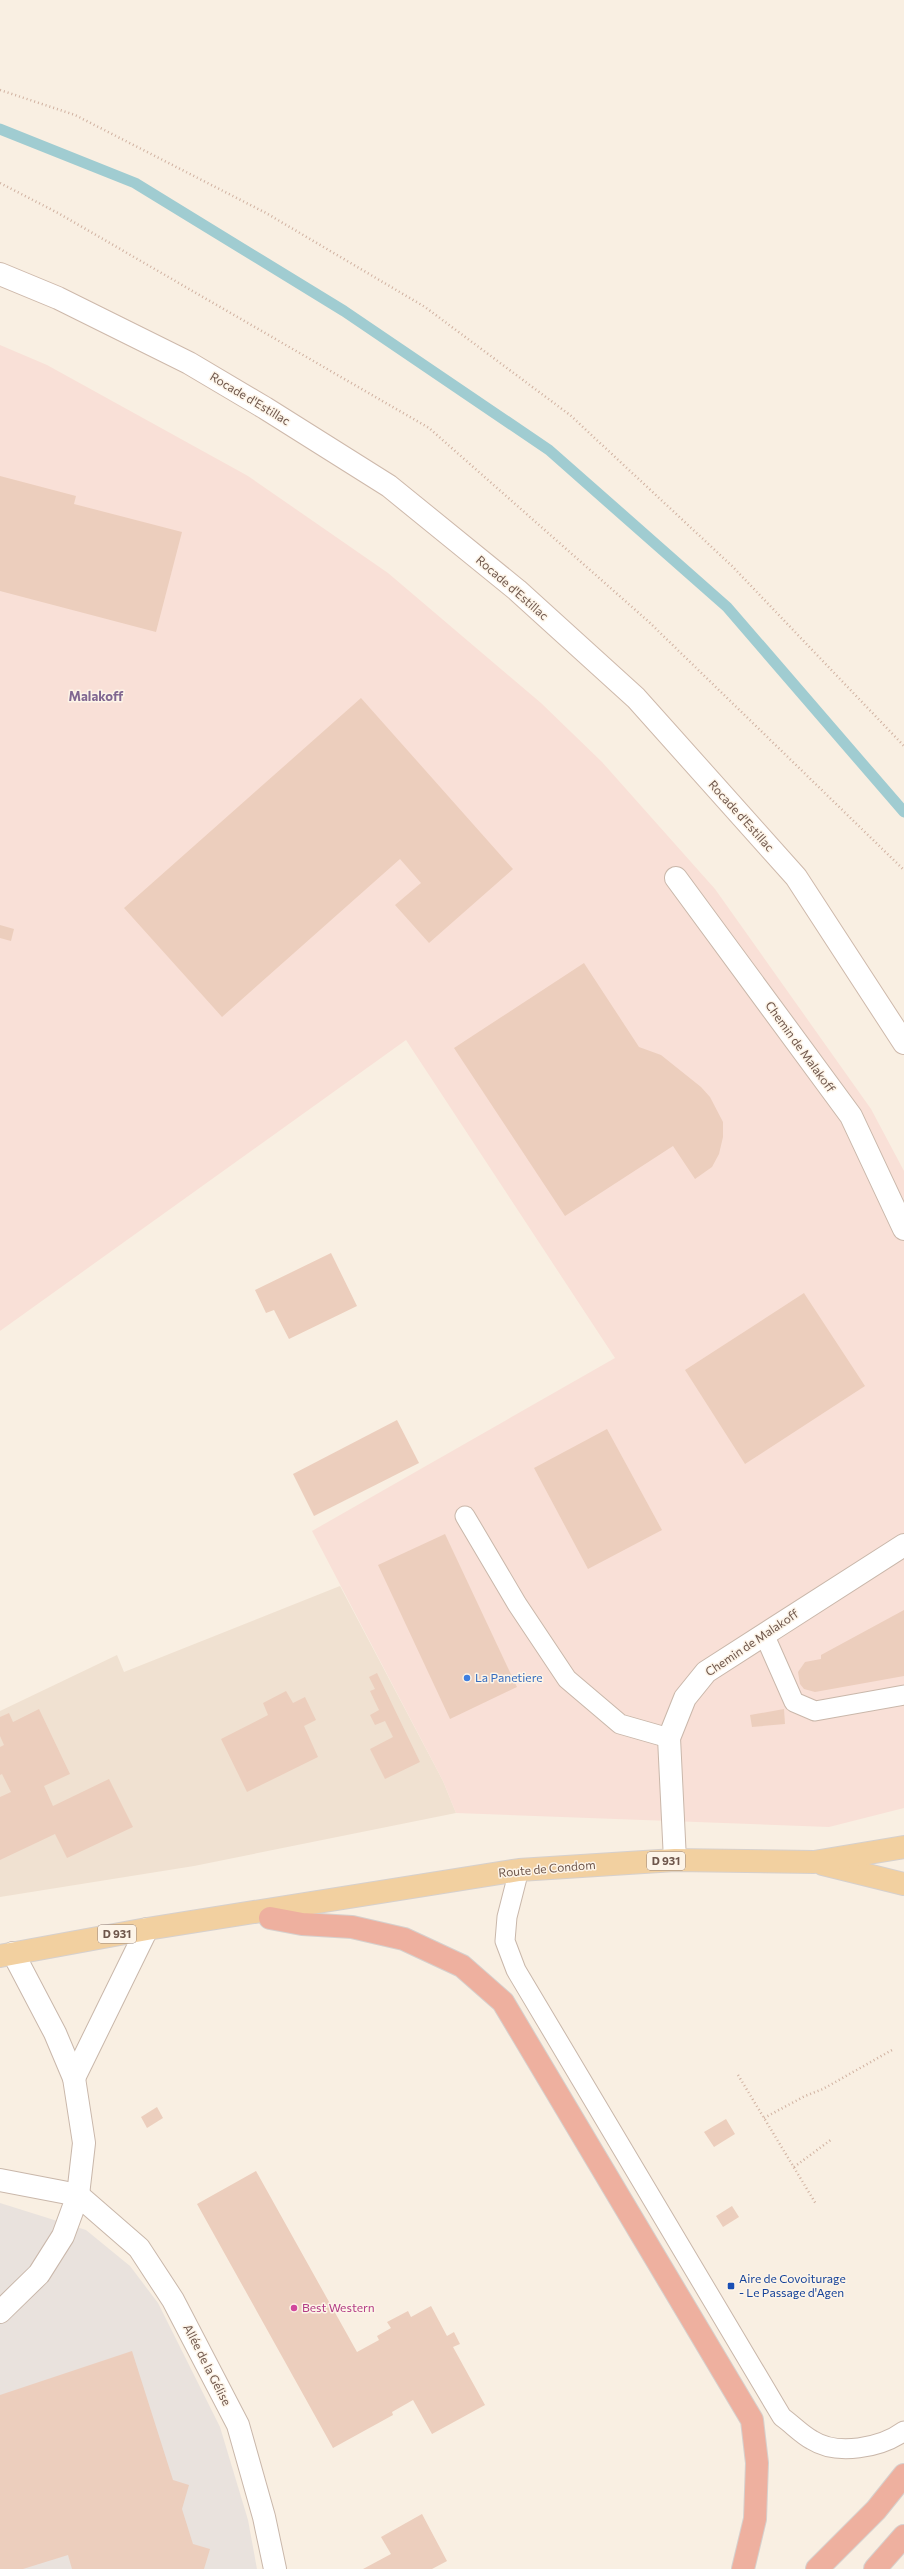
<svg xmlns="http://www.w3.org/2000/svg" width="904" height="2569" font-family="Commissioner,sans-serif">
	<style>
		.residential { fill: #f0e1d1 }
		.commercial { fill: #f9e0d7 }
		.industrial { fill: #e9e2dd }
		.lines { fill: none; stroke-linecap: round; stroke-linejoin: round }
		.stream { stroke: #a0ccd1; stroke-width: 11 }
		.building { fill: #eccebd }
		.lane-casing { stroke: #c9b7aa; stroke-width: 21 }
		.street-casing { stroke: #c9b7aa; stroke-width: 24 }
		.secondary-casing { stroke: #ceb9ab; stroke-width: 24 }
		.primary-casing { stroke: #d6d0cd; stroke-width: 24 }
		.highway-casing { stroke: #d6d0cd; stroke-width: 24 }
		.path { stroke: #d0b1a0; stroke-width: 2.5; stroke-dasharray: 1 3; stroke-linecap: butt }
		.lane { stroke: #fff; stroke-width: 19 }
		.street { stroke: #fff; stroke-width: 22 }
		.secondary { stroke: #fff; stroke-width: 22 }
		.primary { stroke: #f2d0a0; stroke-width: 22 }
		.highway { stroke: #eeb09f; stroke-width: 22 }
		.shop-dot { fill: #3f7fe0; stroke: #fdf4e8; stroke-width: 1.5 }
		.transit-dot { fill: #1a4fb4; stroke: #fdf4e8; stroke-width: 1.5 }
		.hotel-dot { fill: #d1479c; stroke: #fdf4e8; stroke-width: 1.5 }
		.labels { text-anchor: middle; stroke-width: 3; stroke-linejoin: round; paint-order: stroke }
		.shield { fill: #fdf4e8; stroke: #99857a; stroke-width: 1 }
		.shield-label { font-size: 11px; font-weight: bold; fill: #6e564b }
		.street-label { font-size: 12px; fill: #6e564b; stroke: #fdf4e8 }
		.shop-label { font-size: 12px; fill: #366cbe; stroke: #fdf4e8; text-anchor: start }
		.transit-label { font-size: 12px; fill: #164399; stroke: #fdf4e8; text-anchor: start }
		.hotel-label { font-size: 12px; fill: #b23c85; stroke: #fdf4e8; text-anchor: start }
		.neighbourhood-label { font-size: 13px; font-weight: bold; fill: #816791; stroke: #fdf4e8 }
	</style>
	<rect width="100%" height="100%" fill="#f9efe2"/>
	<polygon class="residential" points="340,1586 443,1781 456,1813 194,1866 0,1897 0,1711 117,1655 124,1672"/>
	<polygon class="commercial" points="0,345 47,365 248,476 388,573 541,703 602,762 715,889 871,1109 904,1171 904,1808 829,1827 456,1813 443,1781 312,1531 615,1358 406,1040 0,1331"/>
	<polygon class="industrial" points="0,2203 86,2230 130,2266 158,2303 220,2427 248,2520 257,2569 0,2569"/>
	<g class="lines">
		<polyline class="stream" points="0,129 135,183 344,311 549,450 727,607 904,812"/>
	</g>
	<g class="building">
		<polygon points="0,476 76,496 74,504 182,532 156,632 0,591"/>
		<polygon points="361,698 513,869 429,943 395,905 421,883 400,859 222,1017 124,908"/>
		<polygon points="0,925 14,929 11,941 0,938"/>
		<polygon points="584,963 639,1047 661,1055 701,1087 710,1097 723,1122 723,1137 719,1154 712,1167 695,1179 673,1146 565,1216 454,1048"/>
		<polygon points="331,1253 357,1306 289,1339 274,1310 266,1313 255,1290"/>
		<polygon points="804,1293 865,1386 745,1464 685,1370"/>
		<polygon points="397,1420 419,1463 314,1516 293,1474"/>
		<polygon points="607,1429 662,1530 588,1569 534,1468"/>
		<polygon points="445,1534 517,1687 450,1719 378,1565"/>
		<polygon points="904,1610 904,1676 815,1692 804,1689 800,1684 798,1672 805,1662 821,1659 821,1655"/>
		<polygon points="377,1673 420,1762 385,1779 370,1749 393,1737 385,1721 375,1725 370,1715 379,1710 370,1691 375,1689 369,1677"/>
		<polygon points="286,1691 293,1703 305,1697 316,1720 304,1726 318,1757 247,1792 221,1739 268,1715 263,1703"/>
		<polygon points="39,1709 70,1774 44,1786 53,1806 109,1779 133,1827 67,1858 55,1834 0,1860 0,1797 11,1792 2,1774 0,1775 0,1747 4,1745 0,1736 0,1717 9,1713 13,1722"/>
		<polygon points="784,1709 785,1724 752,1727 750,1715"/>
		<polygon points="157,2107 163,2118 147,2128 141,2117"/>
		<polygon points="726,2119 735,2134 714,2147 704,2132"/>
		<polygon points="256,2171 357,2352 379,2340 377,2336 391,2328 387,2322 408,2311 411,2317 431,2306 447,2336 454,2332 460,2344 453,2347 485,2405 432,2434 413,2400 392,2412 393,2415 333,2448 197,2204"/>
		<polygon points="732,2206 739,2217 723,2227 716,2216"/>
		<polygon points="132,2351 173,2480 189,2485 182,2509 193,2544 210,2549 204,2569 72,2569 68,2555 23,2569 0,2569 0,2395"/>
		<polygon points="422,2514 447,2561 432,2569 363,2569 391,2554 381,2537"/>
	</g>
	<g class="lines">
		<g class="lane-casing">
			<g id="lane">
				<polyline points="465,1516 517,1604 567,1679 620,1724 669,1738"/>
				<polyline points="764,1634 794,1702 815,1711 904,1695"/>
				<path d="M519,1870L507,1917L505,1941L516,1970L782,2417C792,2424 801,2434 812,2440C837,2456 881,2448 904,2431"/>
			</g>
		</g>
		<g class="street-casing">
			<g id="street">
				<polyline points="676,878 851,1116 904,1229"/>
				<polyline points="675,1860 669,1738 685,1698 706,1672 904,1545"/>
				<polyline points="74,2078 147,1929"/>
				<polyline points="0,2180 78,2195 139,2248 173,2300 238,2425 264,2517 275,2569"/>
				<polyline points="0,2312 39,2274 63,2236 78,2195 84,2143 74,2078 55,2033 13,1953"/>
			</g>
		</g>
		<g class="secondary-casing">
			<polyline id="secondary" points="0,274 58,298 189,363 265,408 389,486 517,590 636,698 796,877 904,1043"/>
		</g>
		<g class="primary-casing">
			<g id="primary">
				<polyline points="823,1864 904,1884"/>
				<polyline points="0,1956 147,1929 519,1870 675,1860 814,1862 904,1847"/>
			</g>
		</g>
		<g class="highway-casing">
			<g id="highway">
				<polyline points="270,1918 302,1924 352,1927 404,1939 462,1966 503,2002 752,2420 757,2463 755,2519 743,2569"/>
				<polyline points="817,2569 876,2510 904,2475"/>
				<polyline points="875,2569 904,2536"/>
			</g>
		</g>
		<g class="path">
			<polyline points="0,90 75,115 266,213 425,307 570,415 732,566 904,746"/>
			<polyline points="0,183 58,213 429,428 649,622 904,870"/>
			<polyline points="738,2075 816,2204"/>
			<polyline points="764,2118 805,2096 823,2089 892,2050"/>
			<polyline points="794,2167 832,2139"/>
		</g>
		<use href="#lane" class="lane"/>
		<use href="#street" class="street"/>
		<use href="#secondary" class="secondary"/>
		<use href="#primary" class="primary"/>
		<use href="#highway" class="highway"/>
	</g>
	<circle class="shop-dot" cx="467" cy="1678" r="4"/>
	<rect class="transit-dot" x="727" y="2282" width="8" height="8" rx="2"/>
	<circle class="hotel-dot" cx="294" cy="2308" r="4"/>
	<g class="labels">
		<g class="shield">
			<rect x="647" y="1852" width="38" height="18" rx="3"/>
			<rect x="98" y="1925" width="38" height="18" rx="3"/>
		</g>
		<g class="shield-label">
			<text x="666" y="1865">D 931</text>
			<text x="117" y="1938">D 931</text>
		</g>
		<g class="street-label">
			<text transform="translate(250 399) rotate(31)" y="4">Rocade d'Estillac</text>
			<text transform="translate(512 588) rotate(41)" y="4">Rocade d'Estillac</text>
			<text transform="translate(741 816) rotate(48)" y="4">Rocade d'Estillac</text>
			<text transform="translate(800 1047) rotate(54)" y="4">Chemin de Malakoff</text>
			<text transform="translate(752 1643) rotate(-34)" y="4">Chemin de Malakoff</text>
			<text transform="translate(547 1869) rotate(-5)" y="4">Route de Condom</text>
			<text transform="translate(207 2365) rotate(63)" y="4">Allée de la Gélise</text>
		</g>
		<g class="shop-label">
			<text x="475" y="1682">La Panetiere</text>
		</g>
		<g class="transit-label">
			<text x="739" y="2283">Aire de Covoiturage<tspan x="739" dy="14">- Le Passage d'Agen</tspan></text>
		</g>
		<g class="hotel-label">
			<text x="302" y="2312">Best Western</text>
		</g>
		<g class="neighbourhood-label">
			<text x="96" y="701">Malakoff</text>
		</g>
	</g>
</svg>
